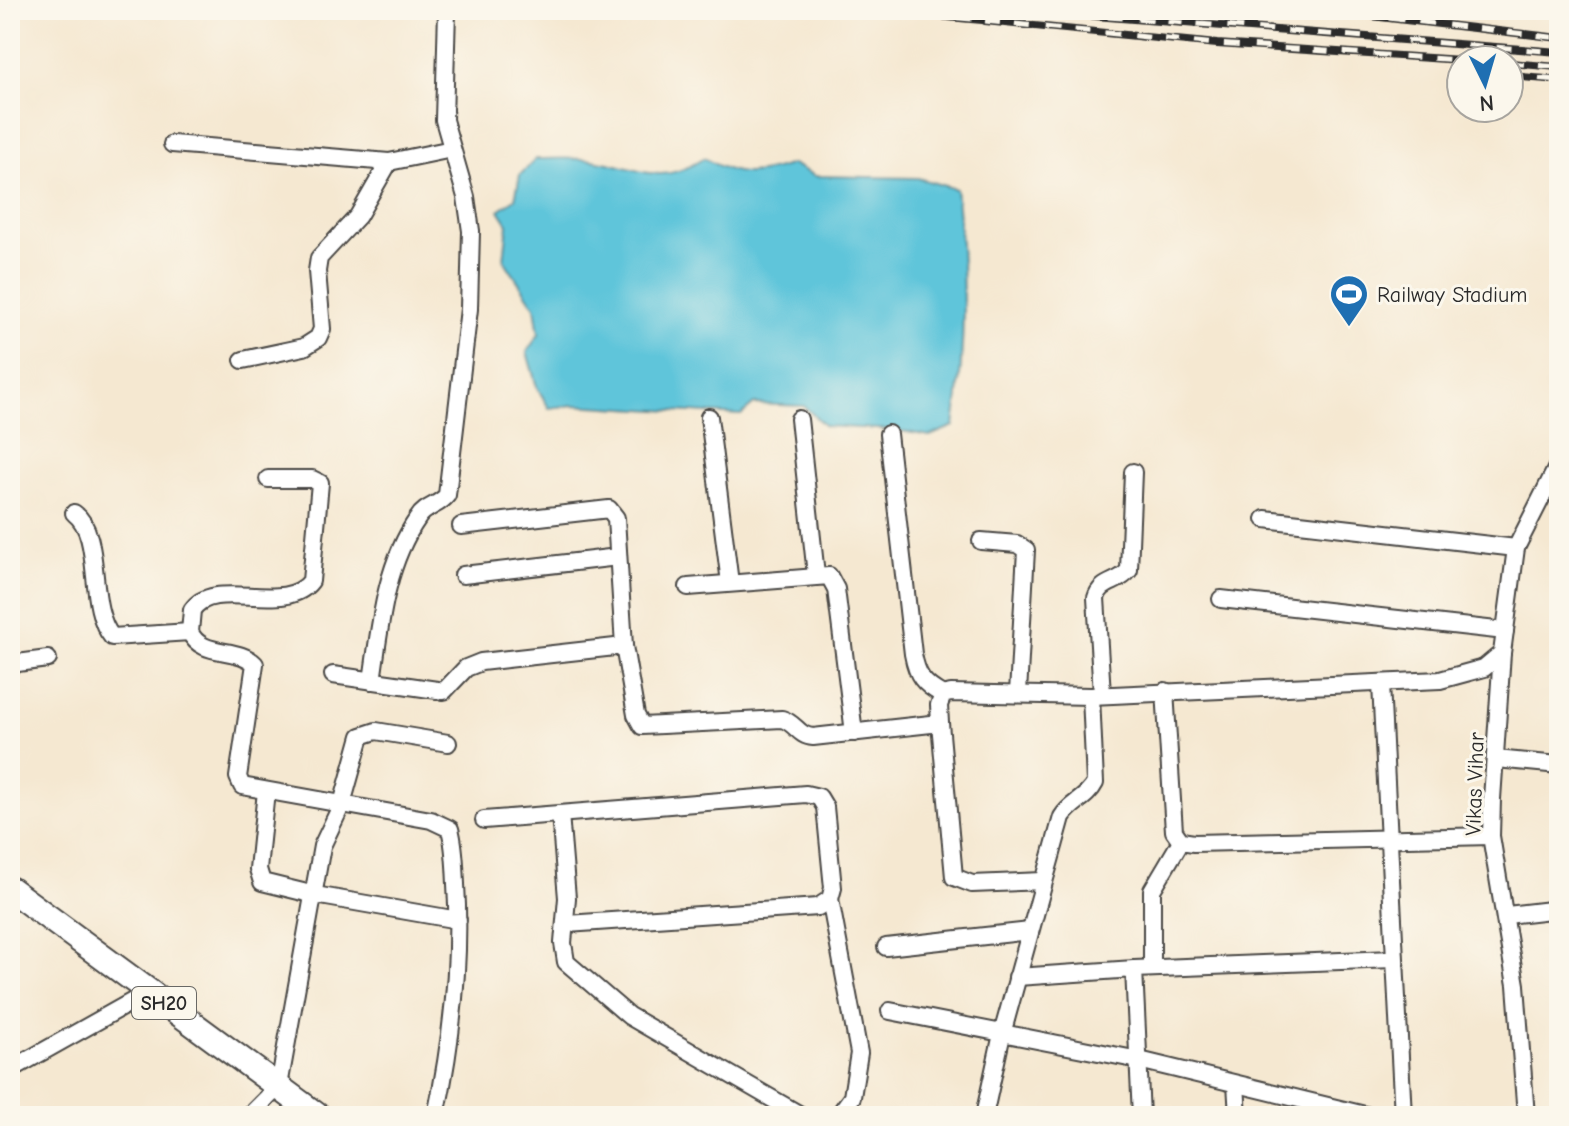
<svg xmlns="http://www.w3.org/2000/svg" width="1569" height="1126" font-family="'Comic Neue',sans-serif">
	<style>
		.water { fill: #5ec5da; stroke: #447882; stroke-width: 2 }
		.lines { fill: none; stroke-linecap: round; stroke-linejoin: round }
		.minor-casing { stroke: #494744; stroke-width: 20 }
		.primary-casing { stroke: #494744; stroke-width: 28 }
		.minor { stroke: #fff; stroke-width: 16 }
		.primary { stroke: #fff; stroke-width: 24 }
		.rail-casing { stroke: #2b2b2b; stroke-width: 8 }
		.rail { stroke: #fbf7ec; stroke-width: 5; stroke-dasharray: 15; stroke-linecap: butt }
		.labels { text-anchor: middle; stroke-width: 6; stroke-linejoin: round; paint-order: stroke }
		.shield { fill: #fbf7ec; stroke: #696865; stroke-width: 2 }
		.shield-label { font-size: 20px; font-weight: bold; fill: #2b2b2b }
		.poi-label { font-size: 22px; fill: #2b2b2b; stroke: #fbf7ec; text-anchor: start }
		.street-label { font-size: 22px; fill: #2b2b2b; stroke: #fbf7ec }
	</style>
	<rect width="100%" height="100%" fill="#fbf7ec"/>
	<filter id="ink" filterUnits="userSpaceOnUse"><feTurbulence type="fractalNoise" baseFrequency=".0125" numOctaves="2"/><feDisplacementMap in="SourceGraphic" scale="16" xChannelSelector="R" yChannelSelector="G"/><feConvolveMatrix kernelMatrix="1 2 1 2 8 2 1 2 1" color-interpolation-filters="sRGB"/></filter>
	<filter id="wash" filterUnits="userSpaceOnUse"><feTurbulence type="fractalNoise" baseFrequency=".006" numOctaves="4" result="noise"/><feDisplacementMap in="SourceGraphic" scale="32" xChannelSelector="R" yChannelSelector="G"/><feGaussianBlur stdDeviation="1.8" result="paint"/><feColorMatrix in="noise" values="0 0 0 0 0 0 0 0 0 0 0 0 0 0 0 0 0 1.4 0 .05"/><feComposite in="paint" operator="in"/></filter>
	<g filter="url(#wash)">
		<rect width="100%" height="100%" fill="#f5e8d1"/>
		<path class="water" d="M704,158C737,178 755,176 792,164L815,176L918,178L956,189C965,266 966,349 954,426L930,436L895,430L825,426L804,406L754,404L741,415L573,405L549,408L537,387L527,352L539,334L535,307L504,260L508,224L499,210L515,199L520,175L536,159C556,159 578,157 598,161C645,169 659,187 704,158Z"/>
	</g>
	<g filter="url(#ink)">
		<g class="lines">
			<g class="minor-casing">
				<g id="minor">
					<polyline points="172,144 389,162 452,149"/>
					<polyline points="243,360 304,347 318,338 322,329 317,271 319,258 358,216 389,162"/>
					<polyline points="709,417 730,583"/>
					<polyline points="799,419 816,575"/>
					<path d="M888,434L913,654C917,676 923,684 943,695"/>
					<path d="M268,479H312L320,483L311,581C285,616 214,576 192,610L190,632C201,658 238,646 255,664L238,777L242,786L431,820L450,829C455,847 455,866 456,884C461,962 452,1040 436,1116"/>
					<path d="M74,513C104,535 86,606 112,637L190,632"/>
					<polyline points="1265,519 1516,548"/>
					<polyline points="461,526 609,509 616,518 624,646"/>
					<polyline points="981,541 1017,544 1026,550 1018,693"/>
					<polyline points="463,575 618,557"/>
					<polyline points="688,587 829,576 836,589 854,733"/>
					<polyline points="1221,599 1505,631"/>
					<polyline points="10,664 48,659"/>
					<path d="M333,675L444,691L466,668L481,662L624,646L636,715L642,726L782,719C796,723 798,736 813,737L940,723L939,705L943,695L951,693L1091,696L1440,680L1484,668L1502,653"/>
					<path d="M372,681C380,626 385,565 418,518C425,506 439,506 447,495L469,309L471,231L466,197L444,120L447,10"/>
					<polyline points="1381,684 1403,1116"/>
					<polyline points="1165,691 1174,831 1181,841 1194,843 1491,836"/>
					<path d="M1102,694L1096,598C1101,580 1119,584 1129,570L1133,472"/>
					<polyline points="940,723 954,877 972,884 1043,881"/>
					<polyline points="1496,759 1559,765"/>
					<polyline points="266,791 258,869 262,882 315,895 458,920"/>
					<polyline points="560,814 567,898 563,943 566,962 629,1016 802,1116"/>
					<polyline points="484,820 806,794 819,797 825,807 833,888 830,899 818,907 567,924"/>
					<polyline points="830,899 859,1053 852,1097 838,1116"/>
					<polyline points="1507,915 1559,909"/>
					<polyline points="886,947 1030,931"/>
					<polyline points="1152,968 1152,890 1181,841"/>
					<polyline points="1017,977 1134,969"/>
					<polyline points="890,1011 1139,1060 1369,1116"/>
					<polyline points="10,1070 149,992"/>
					<polyline points="1236,1084 1238,1116"/>
					<polyline points="249,1116 279,1086 322,846 342,804 361,736 376,731 448,743"/>
					<path d="M984,1116L1002,1034L1062,817C1071,802 1087,799 1095,783L1091,696"/>
					<polyline points="1141,1116 1134,969 1394,959"/>
					<polyline points="1526,1116 1516,985 1491,836 1492,799 1502,653 1516,548 1559,463"/>
				</g>
			</g>
			<g class="primary-casing">
				<polyline id="primary" points="10,889 318,1116"/>
			</g>
			<use href="#minor" class="minor"/>
			<use href="#primary" class="primary"/>
			<g class="rail-casing">
				<g id="rail">
					<polyline points="867,10 994,21"/>
					<polyline points="1018,10 1559,52"/>
					<polyline points="1329,11 1559,38"/>
					<polyline points="985,21 1217,44 1461,60"/>
					<polyline points="1509,63 1559,67"/>
					<polyline points="1509,76 1559,80"/>
				</g>
			</g>
			<use href="#rail" class="rail"/>
		</g>
	</g>
	<defs>
		<g id="stadium-pin" transform="scale(2)"><path d="M0 17L-7.5 6A9.5 9.5 0 1 1 7.5 6Z" fill="#1f6fb2" stroke="#fbf7ec"/><path d="M0-5a6.5 5 0 1 0 0 10a6.5 5 0 1 0 0-10ZM-3.5-1.8h7v3.6h-7Z" fill="#fff"/></g>
	</defs>
	<g fill-rule="evenodd">
		<use href="#stadium-pin" x="1349" y="294"/>
	</g>
	<g class="labels">
		<rect class="shield" x="132" y="987" width="64" height="32" rx="6"/>
		<g class="shield-label">
			<text x="164" y="1010">SH20</text>
		</g>
		<g class="poi-label">
			<text x="1377" y="302">Railway Stadium</text>
		</g>
		<g class="street-label">
			<text transform="translate(1474 784) rotate(-88)" y="8">Vikas Vihar</text>
		</g>
	</g>
	<rect width="1569" height="1126" fill="none" stroke="#fbf7ec" stroke-width="40"/>
	<g transform="translate(1485 84) rotate(175)"><circle r="38" fill="#fbf7ec" stroke="#a8a59f" stroke-width="2"/>
	<path d="M0-6L14 30L0 20L-14 30Z" fill="#1f6fb2"/>
	<text y="-12" font-size="22" font-weight="bold" text-anchor="middle" fill="#2b2b2b">N</text>
	</g>
</svg>
